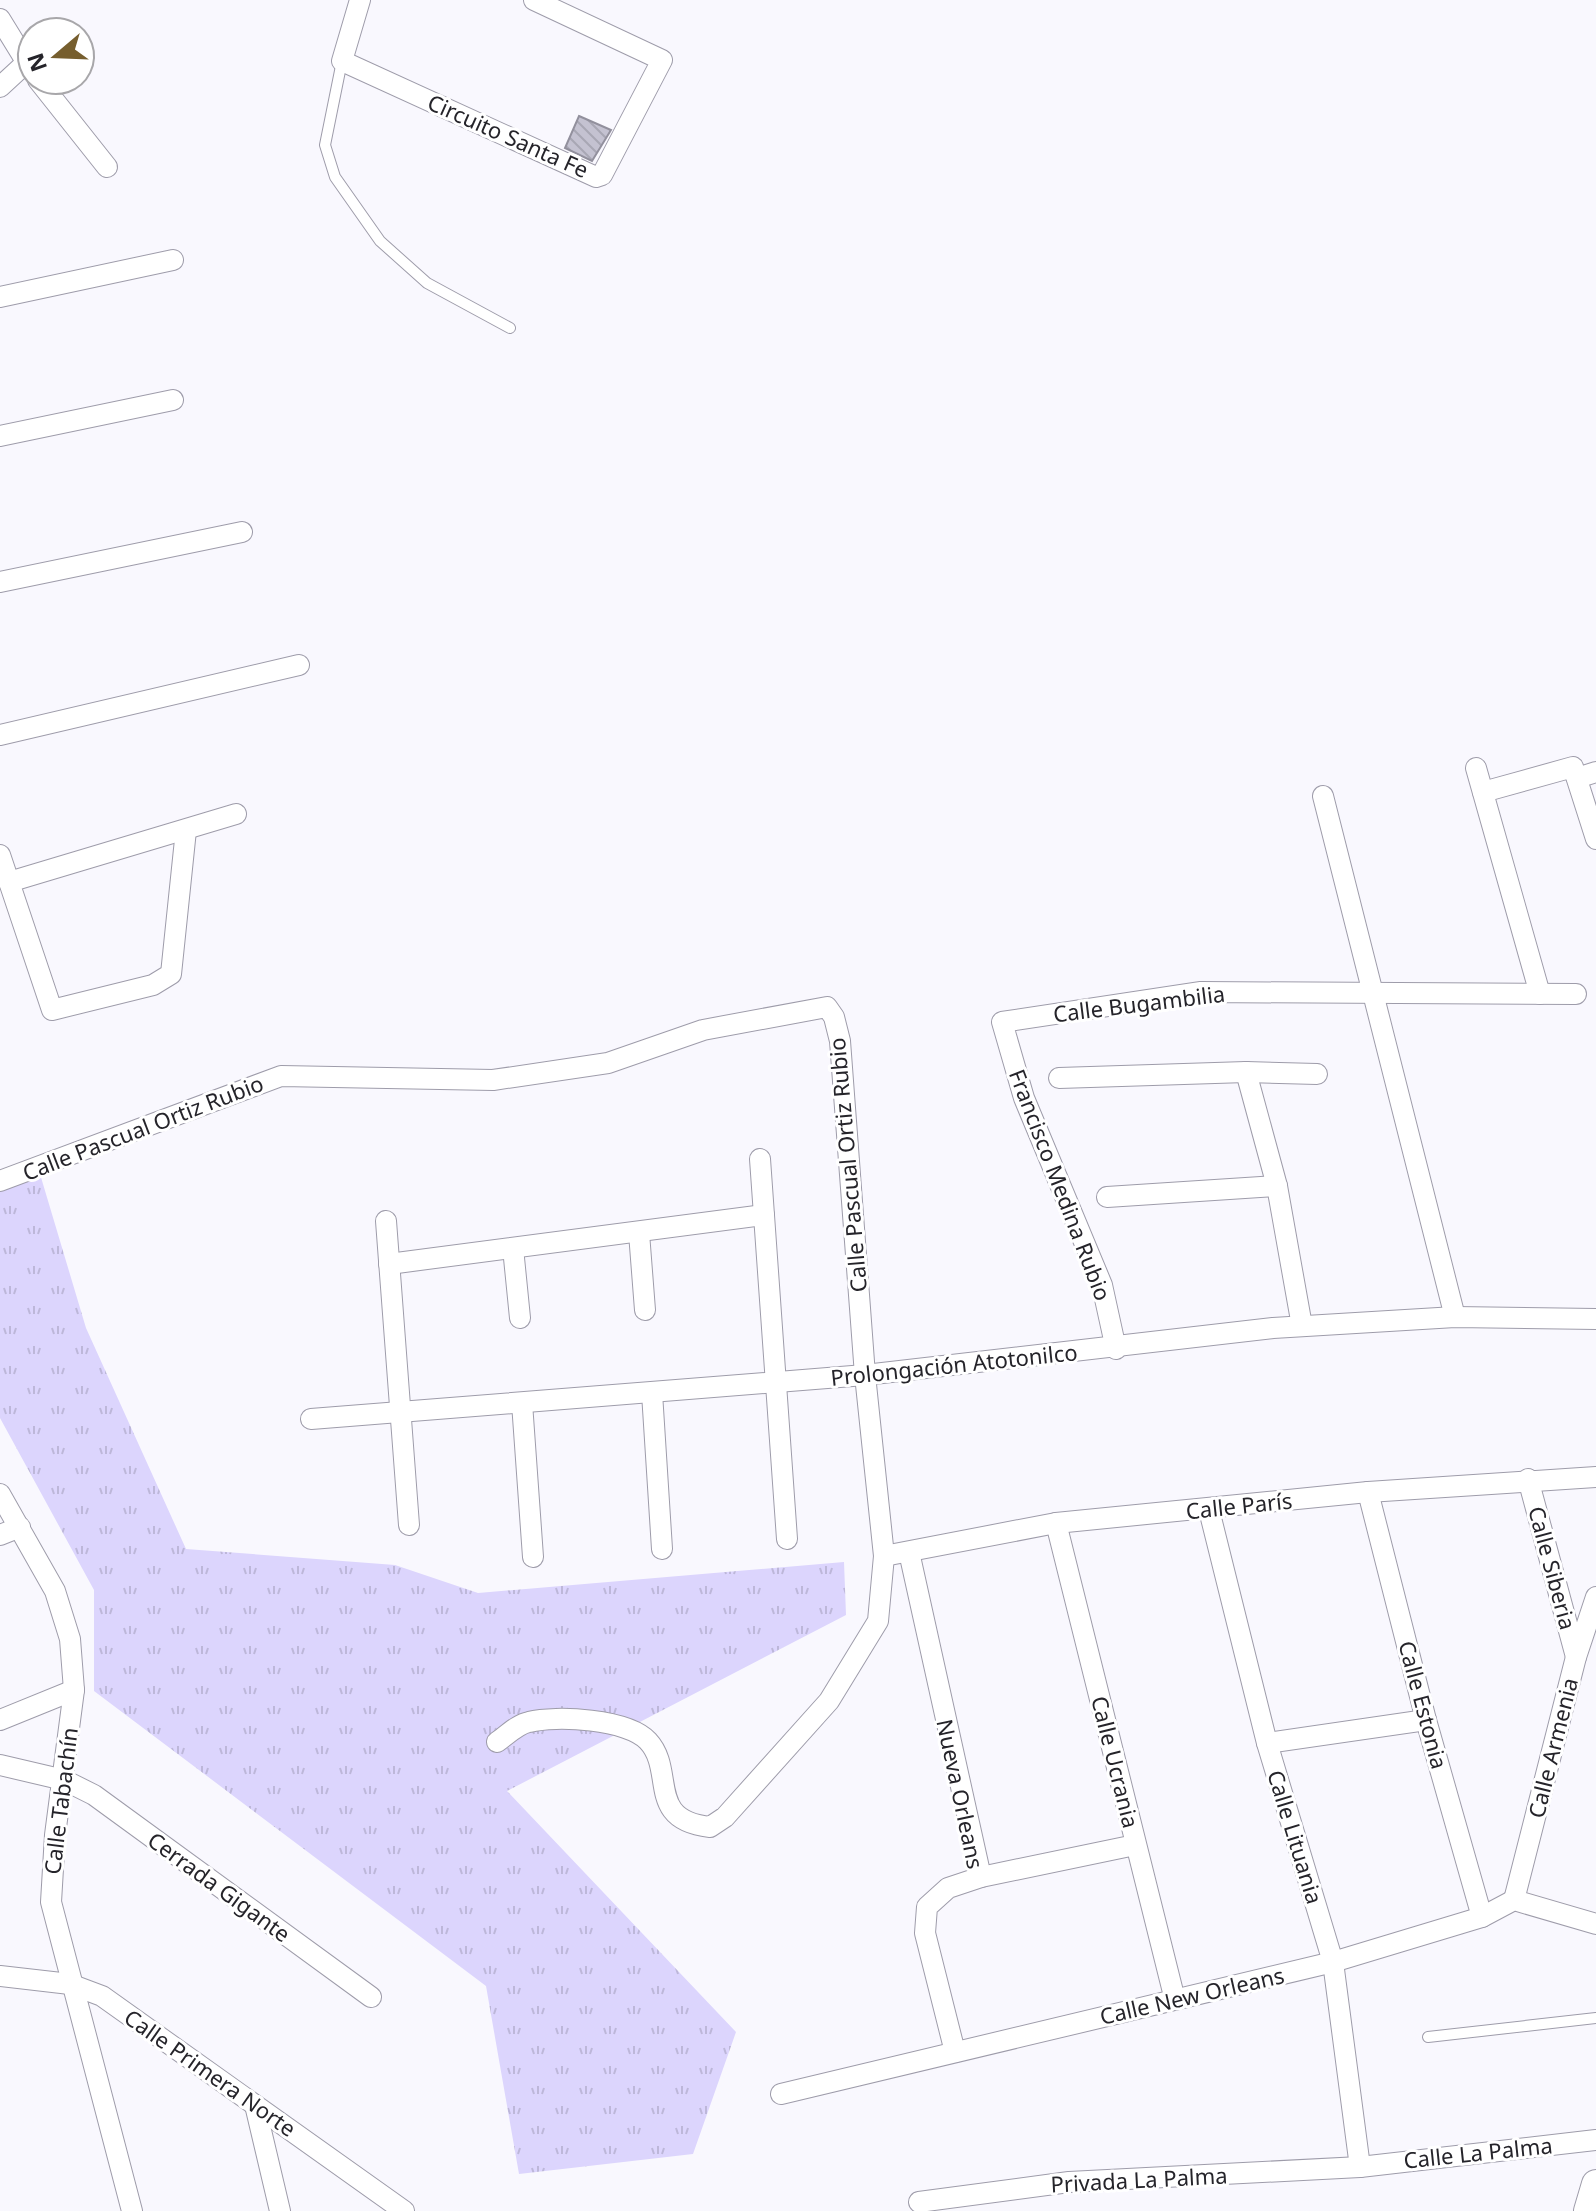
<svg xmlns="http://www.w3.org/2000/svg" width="1596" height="2211" font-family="'Noto Sans',sans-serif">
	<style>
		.grass { fill: url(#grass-tufts) }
		.building { fill: url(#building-back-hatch); stroke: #92909d; stroke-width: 2 }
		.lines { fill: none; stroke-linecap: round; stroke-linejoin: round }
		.service-casing { stroke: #9e9caa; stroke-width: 12 }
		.minor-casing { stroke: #9e9caa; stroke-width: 22 }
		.secondary-casing { stroke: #9e9caa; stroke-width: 30 }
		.service { stroke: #fff; stroke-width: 10 }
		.minor { stroke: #fff; stroke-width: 20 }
		.secondary { stroke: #fff; stroke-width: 28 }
		.labels { text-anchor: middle; stroke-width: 6; stroke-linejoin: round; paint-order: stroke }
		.street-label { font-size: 22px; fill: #25242a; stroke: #fff }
	</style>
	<defs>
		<pattern id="grass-tufts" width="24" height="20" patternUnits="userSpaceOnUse" patternTransform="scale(2)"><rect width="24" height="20" fill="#dcd5fd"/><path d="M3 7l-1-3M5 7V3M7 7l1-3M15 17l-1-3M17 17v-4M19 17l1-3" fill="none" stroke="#bdb7d9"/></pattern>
		<pattern id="building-back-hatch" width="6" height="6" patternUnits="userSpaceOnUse" patternTransform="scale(2)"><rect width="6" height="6" fill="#c4c2d1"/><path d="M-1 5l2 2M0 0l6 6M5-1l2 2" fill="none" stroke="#a8a7b4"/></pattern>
	</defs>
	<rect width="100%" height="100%" fill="#f9f8fe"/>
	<polygon class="grass" points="40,1174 86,1328 186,1549 395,1565 478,1593 844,1562 846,1615 507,1791 736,2032 693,2154 519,2174 486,1986 94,1691 94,1590 0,1418 0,1184"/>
	<polygon class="building" points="579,116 611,130 592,161 565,148"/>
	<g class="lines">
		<g class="service-casing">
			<g id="service">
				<polyline points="342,61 325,145 335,177 380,241 427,283 510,328"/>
				<polyline points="1428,2037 1596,2018"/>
			</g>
		</g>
		<g class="minor-casing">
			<g id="minor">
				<polyline points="360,0 342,61 596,177 602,175 662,60 534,0"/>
				<polyline points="0,19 32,71"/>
				<polyline points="38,80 107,167"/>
				<polyline points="0,87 26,63"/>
				<polyline points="0,297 173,260"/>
				<polyline points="0,436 173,400"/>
				<polyline points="0,582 242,532"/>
				<polyline points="0,735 299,665"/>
				<polyline points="1476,768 1540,994"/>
				<polyline points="1577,778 1596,772"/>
				<polyline points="1483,792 1573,767 1596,839"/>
				<polyline points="1323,796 1455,1317"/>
				<polyline points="0,855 52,1010 153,985 171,974 186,830"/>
				<polyline points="9,882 236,814"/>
				<polyline points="1246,1072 1277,1186 1302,1326"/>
				<polyline points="1059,1078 1246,1072 1317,1074"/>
				<polyline points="760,1159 787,1539"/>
				<path d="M0,1181L281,1076L493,1080L608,1063L703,1030L827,1007L834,1017L840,1041L865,1375L884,1556L878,1621L829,1701L725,1817L710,1827C645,1820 676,1771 648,1741C628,1719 556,1715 529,1722C518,1724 507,1735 497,1742"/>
				<polyline points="1107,1197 1277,1186"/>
				<polyline points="386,1221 409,1525"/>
				<polyline points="639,1233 645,1310"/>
				<polyline points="513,1248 520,1318"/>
				<polyline points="389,1264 764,1215"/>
				<polyline points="1116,1349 1102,1285 1024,1098 1002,1022 1201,992 1576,994"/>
				<polyline points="652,1393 662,1549"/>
				<polyline points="522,1403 533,1557"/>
				<polyline points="311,1419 865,1375 1273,1328 1455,1317 1596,1319"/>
				<polyline points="1528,1479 1576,1657"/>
				<polyline points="1368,1492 1426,1720 1482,1917"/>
				<polyline points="0,1494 55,1591 70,1639 74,1690 55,1835 51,1902 132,2211"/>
				<polyline points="1209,1510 1267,1743 1333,1962 1360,2167"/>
				<polyline points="1056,1523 1175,2000"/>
				<polyline points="0,1535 20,1527"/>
				<polyline points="909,1552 981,1877"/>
				<polyline points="884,1556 1056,1523 1368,1492 1596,1477"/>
				<polyline points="0,1720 74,1690"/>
				<polyline points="1267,1743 1426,1720"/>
				<polyline points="0,1765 64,1780 94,1795 371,1997"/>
				<polyline points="1514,1900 1576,1657 1596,1597"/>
				<polyline points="0,1976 70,1984 102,1996 404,2211"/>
				<polyline points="955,2052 925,1933 927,1907 948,1888 981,1877 1135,1845"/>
				<polyline points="781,2094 1333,1962 1482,1917 1514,1900 1596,1924"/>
				<polyline points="255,2105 280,2211"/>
				<polyline points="919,2202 1069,2182 1360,2167 1596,2140"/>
			</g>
		</g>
		<g class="secondary-casing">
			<polyline id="secondary" points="1588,2211 1596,2184"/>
		</g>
		<use href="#service" class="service"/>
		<use href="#minor" class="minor"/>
		<use href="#secondary" class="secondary"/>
	</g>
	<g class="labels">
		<g class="street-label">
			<text transform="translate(508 136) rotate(24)" y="8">Circuito Santa Fe</text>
			<text transform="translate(1139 1004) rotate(-7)" y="8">Calle Bugambilia</text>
			<text transform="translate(143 1128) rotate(-21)" y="8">Calle Pascual Ortiz Rubio</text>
			<text transform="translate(848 1165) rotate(-95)" y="8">Calle Pascual Ortiz Rubio</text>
			<text transform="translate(1060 1185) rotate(69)" y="8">Francisco Medina Rubio</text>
			<text transform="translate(954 1365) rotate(-6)" y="8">Prolongación Atotonilco</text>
			<text transform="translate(1239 1506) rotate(-6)" y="8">Calle París</text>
			<text transform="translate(1552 1568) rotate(75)" y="8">Calle Siberia</text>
			<text transform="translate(1423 1705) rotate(75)" y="8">Calle Estonia</text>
			<text transform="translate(1553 1748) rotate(-76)" y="8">Calle Armenia</text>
			<text transform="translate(1115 1762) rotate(76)" y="8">Calle Ucrania</text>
			<text transform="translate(960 1794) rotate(78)" y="8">Nueva Orleans</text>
			<text transform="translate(61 1801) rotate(-83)" y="8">Calle Tabachín</text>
			<text transform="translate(1295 1837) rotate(73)" y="8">Calle Lituania</text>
			<text transform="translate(219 1887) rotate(36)" y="8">Cerrada Gigante</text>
			<text transform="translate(1192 1996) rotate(-13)" y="8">Calle New Orleans</text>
			<text transform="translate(210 2073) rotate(35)" y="8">Calle Primera Norte</text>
			<text transform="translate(1478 2153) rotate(-6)" y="8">Calle La Palma</text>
			<text transform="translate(1139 2180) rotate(-3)" y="8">Privada La Palma</text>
		</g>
	</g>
	<g transform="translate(56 56) rotate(251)"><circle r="38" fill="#ffffff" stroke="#a8a7aa" stroke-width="2"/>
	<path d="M0-6L14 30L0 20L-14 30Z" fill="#765e2e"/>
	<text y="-12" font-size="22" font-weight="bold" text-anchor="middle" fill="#25242a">N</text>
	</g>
</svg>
